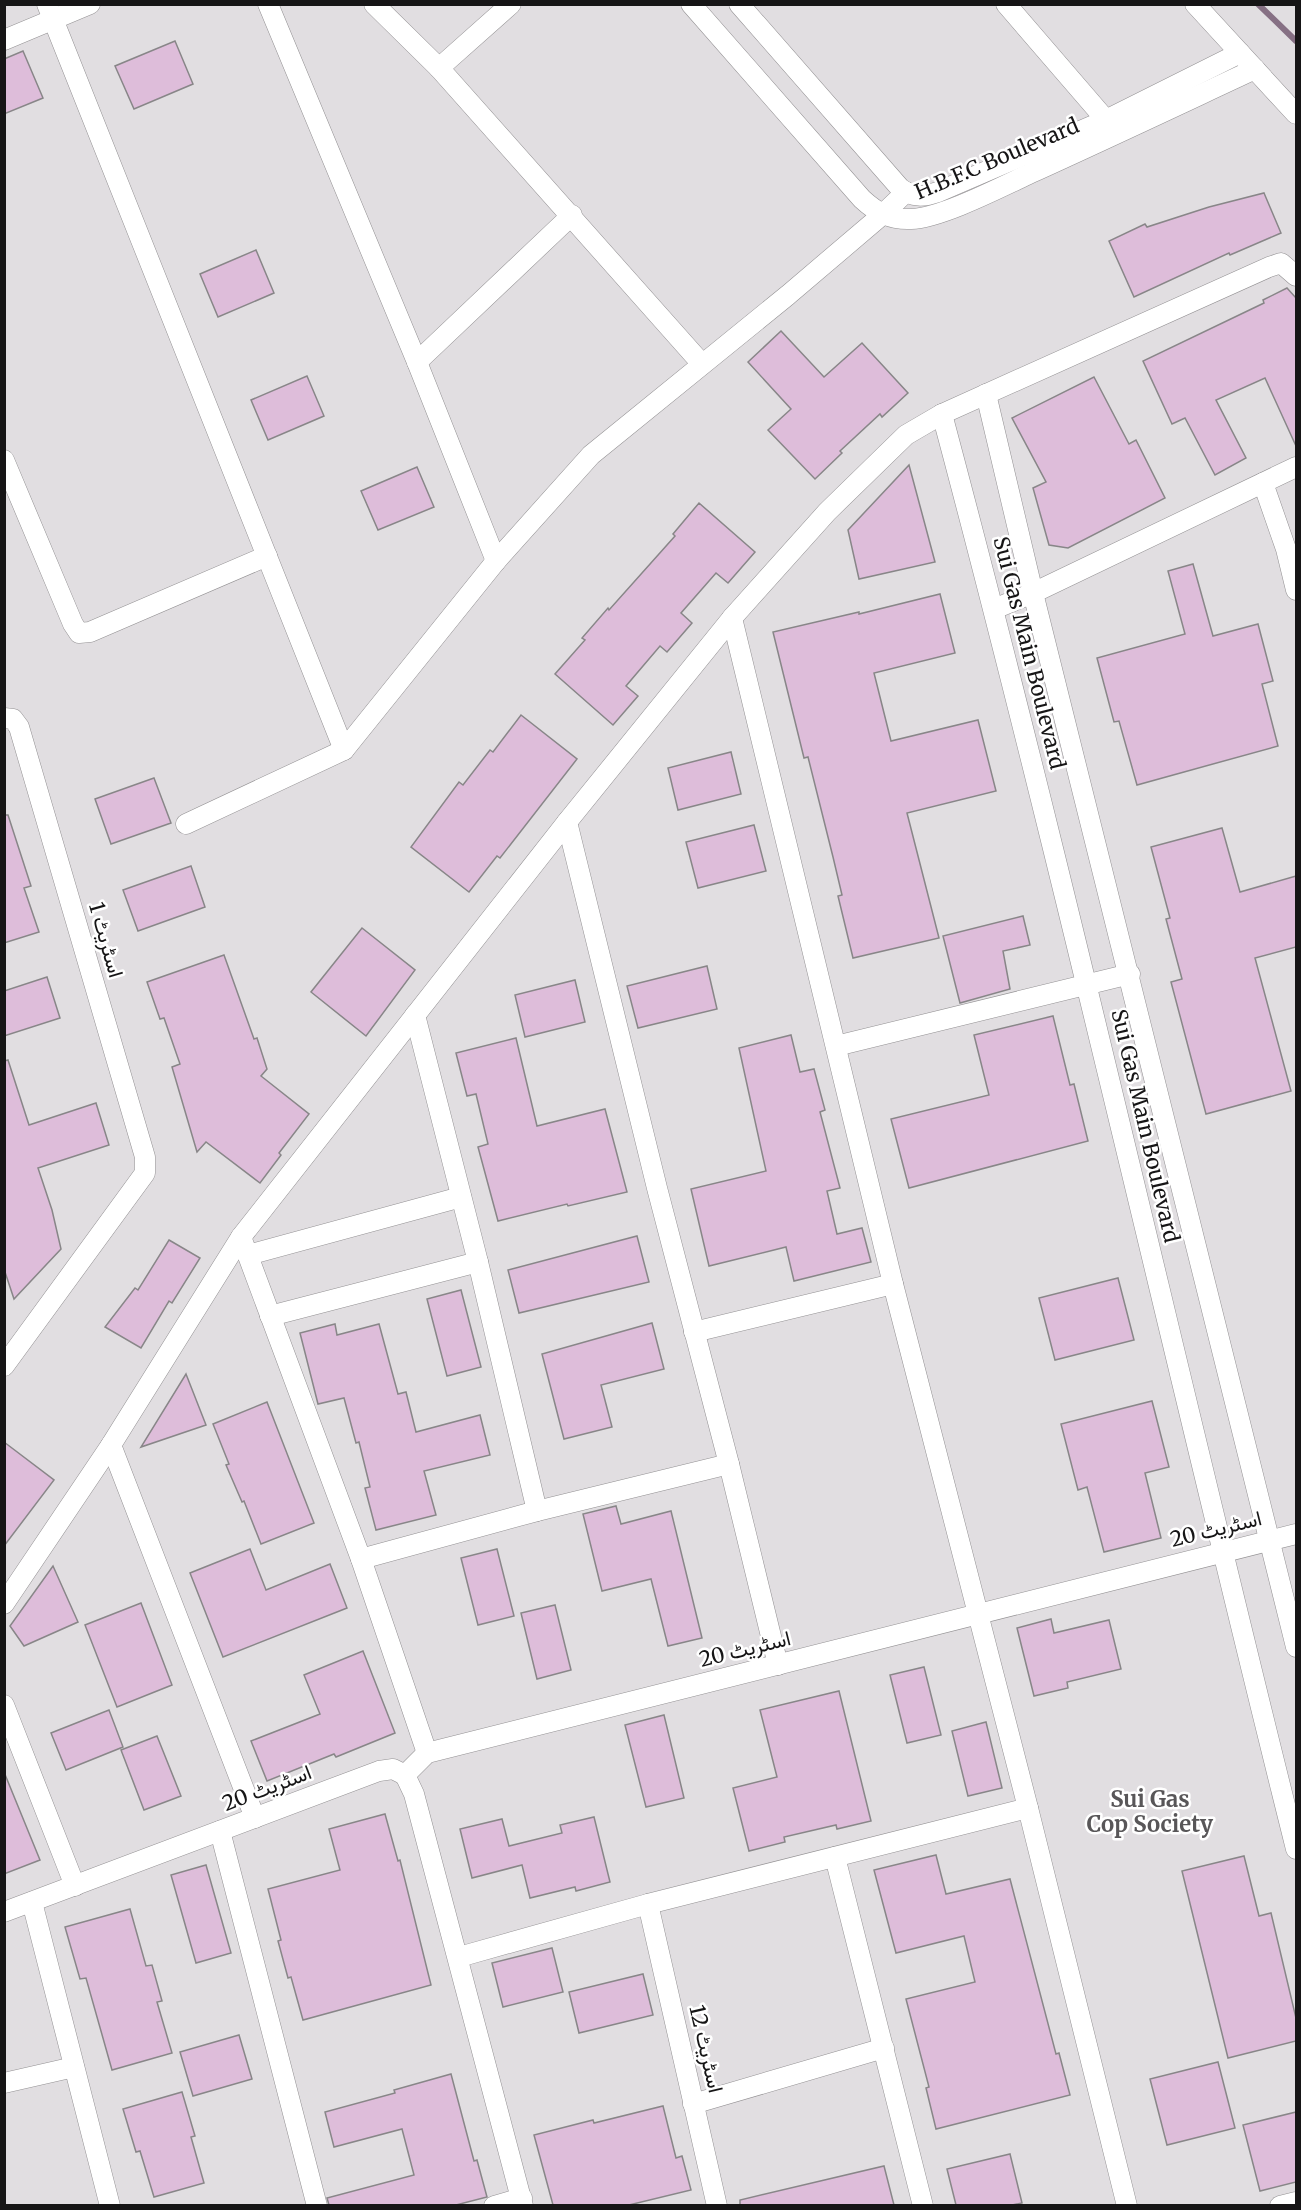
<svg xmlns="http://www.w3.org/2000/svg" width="1301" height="2210" font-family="Merriweather,Vazirmatn,serif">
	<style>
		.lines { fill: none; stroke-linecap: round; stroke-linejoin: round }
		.stream { stroke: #867084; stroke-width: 6 }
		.building { fill: #debdda; stroke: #888688; stroke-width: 1.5 }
		.minor-casing { stroke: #939193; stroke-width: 21 }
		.minor { stroke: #fff; stroke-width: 20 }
		.labels { text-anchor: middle; stroke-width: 5; stroke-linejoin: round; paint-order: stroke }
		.street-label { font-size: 21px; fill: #161516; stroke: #fff }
		.neighbourhood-label { font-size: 22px; font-weight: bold; fill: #585658; stroke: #fff }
	</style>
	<rect width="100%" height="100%" fill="#e1dee1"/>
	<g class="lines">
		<polyline class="stream" points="1258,4 1296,41"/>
	</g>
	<g class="building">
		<polygon points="175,41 193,84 134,109 115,66"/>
		<polygon points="23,51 43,98 4,114 4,59"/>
		<polygon points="1264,193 1281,233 1230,255 1229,253 1134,297 1109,241 1145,224 1147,227 1209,207"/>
		<polygon points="256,250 274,293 218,317 200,274"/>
		<polygon points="1287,288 1296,298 1296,446 1265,378 1216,400 1246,458 1215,475 1185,418 1172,424 1143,361 1264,303 1263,300"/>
		<polygon points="781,331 824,377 862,343 908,393 882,417 880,414 840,451 842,453 815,479 768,430 791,409 748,362"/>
		<polygon points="307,376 324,416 268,440 251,400"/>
		<polygon points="1094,377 1129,444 1136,440 1165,498 1068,548 1049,545 1033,488 1046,482 1012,418"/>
		<polygon points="909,465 935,562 859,579 848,530"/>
		<polygon points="417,467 434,507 378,530 361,491"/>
		<polygon points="699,503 755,552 728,583 716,573 681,613 692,623 667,652 660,646 626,686 638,696 613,725 555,674 585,640 582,638 608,608 609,610 675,536 673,534"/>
		<polygon points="1193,564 1213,636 1258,624 1273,681 1262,684 1278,746 1137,785 1119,721 1114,722 1097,658 1185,634 1168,571"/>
		<polygon points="940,594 955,653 874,673 891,741 978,720 996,791 907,813 939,938 853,958 838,896 842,895 833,857 808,757 804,758 773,632 859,612 859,614"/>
		<polygon points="521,715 577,759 500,858 497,856 469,892 411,847 459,782 463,785 490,750 493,752"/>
		<polygon points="731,752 741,794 678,810 668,768"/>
		<polygon points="154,778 171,823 111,844 95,799"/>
		<polygon points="4,815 8,815 31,886 24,888 39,932 4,943"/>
		<polygon points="754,825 766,871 698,888 686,842"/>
		<polygon points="1222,828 1240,892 1296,876 1296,947 1255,958 1291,1091 1206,1114 1171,982 1182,979 1166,919 1170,918 1151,847"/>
		<polygon points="191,866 205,907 138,931 123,890"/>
		<polygon points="1023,916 1030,945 1003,951 1010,989 960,1003 943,936"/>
		<polygon points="362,928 415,970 366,1036 311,992"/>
		<polygon points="224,955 254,1039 257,1038 267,1069 261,1076 309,1114 279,1153 281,1155 260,1183 206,1142 197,1152 172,1067 180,1064 164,1018 160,1019 147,982"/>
		<polygon points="707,966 717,1009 638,1028 627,986"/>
		<polygon points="47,977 60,1018 4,1036 4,991"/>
		<polygon points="575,980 585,1022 525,1037 515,995"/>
		<polygon points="1053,1016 1070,1085 1074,1084 1088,1141 909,1188 891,1119 989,1095 974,1035"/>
		<polygon points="791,1035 800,1072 814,1069 825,1110 820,1112 840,1188 827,1191 837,1234 862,1228 871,1262 794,1281 786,1247 709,1266 691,1189 766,1171 739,1048"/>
		<polygon points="516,1038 537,1126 605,1109 627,1192 568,1206 567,1204 498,1221 478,1147 488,1144 476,1094 467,1096 456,1053"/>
		<polygon points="8,1060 29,1125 96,1103 109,1145 38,1168 52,1210 61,1249 14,1299 4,1269 4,1061"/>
		<polygon points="637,1236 649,1282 519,1313 508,1270"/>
		<polygon points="169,1240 200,1258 172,1303 169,1301 141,1348 105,1327 135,1288 138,1290"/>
		<polygon points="1118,1278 1134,1340 1055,1360 1039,1298"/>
		<polygon points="461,1290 481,1367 447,1376 427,1299"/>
		<polygon points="652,1323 664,1369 601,1385 612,1427 564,1439 542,1354"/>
		<polygon points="335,1324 337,1335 379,1324 398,1394 406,1392 416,1432 480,1415 490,1455 424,1471 436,1515 376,1530 365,1488 370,1487 359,1442 356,1443 344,1398 318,1404 300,1333"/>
		<polygon points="186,1374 206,1425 141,1447"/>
		<polygon points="1152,1401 1169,1467 1145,1473 1161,1538 1104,1552 1087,1487 1078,1490 1061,1424"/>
		<polygon points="267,1402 314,1523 261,1544 244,1501 242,1502 226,1465 229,1464 213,1424"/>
		<polygon points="4,1442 54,1480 4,1546"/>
		<polygon points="616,1506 621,1524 671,1511 702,1638 668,1646 651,1579 602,1591 583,1514"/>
		<polygon points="250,1549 266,1590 330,1564 347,1608 223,1657 190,1573"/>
		<polygon points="497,1549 514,1616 478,1625 461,1558"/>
		<polygon points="53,1566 78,1622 24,1646 10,1626"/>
		<polygon points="141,1603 172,1685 117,1707 85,1625"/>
		<polygon points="555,1605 571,1670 537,1679 521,1613"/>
		<polygon points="1051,1619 1054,1633 1109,1620 1121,1669 1067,1682 1068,1688 1034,1696 1017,1628"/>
		<polygon points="363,1651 395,1733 336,1757 334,1754 267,1781 251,1741 320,1714 304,1675"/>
		<polygon points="924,1667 941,1735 907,1743 890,1675"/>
		<polygon points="839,1691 871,1821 837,1829 836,1825 784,1837 785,1842 749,1851 733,1788 777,1777 760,1710"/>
		<polygon points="109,1710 123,1747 66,1770 51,1733"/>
		<polygon points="664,1715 684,1798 646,1807 625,1725"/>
		<polygon points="986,1722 1002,1788 968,1796 952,1731"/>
		<polygon points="157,1736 181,1796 144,1810 121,1750"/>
		<polygon points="4,1772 40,1860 4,1874"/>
		<polygon points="385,1814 398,1861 400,1860 431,1985 303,2020 291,1977 288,1978 278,1941 281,1940 268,1889 340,1870 329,1829"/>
		<polygon points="594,1817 610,1882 576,1891 575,1887 530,1898 522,1865 472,1878 460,1829 502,1819 509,1846 562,1833 560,1825"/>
		<polygon points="936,1855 946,1894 1010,1879 1056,2054 1059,2053 1070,2095 936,2129 926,2088 929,2087 906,1999 975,1982 964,1936 896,1953 874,1870"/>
		<polygon points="1244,1856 1259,1916 1271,1913 1296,2018 1296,2041 1228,2058 1182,1871"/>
		<polygon points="206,1865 231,1953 196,1963 171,1875"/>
		<polygon points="130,1909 146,1966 152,1965 162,2001 157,2002 172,2053 112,2070 86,1978 80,1979 65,1927"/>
		<polygon points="552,1948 563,1992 503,2007 492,1963"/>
		<polygon points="643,1974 653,2015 579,2033 569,1992"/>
		<polygon points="239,2035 252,2079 193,2096 180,2052"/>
		<polygon points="1218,2062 1235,2128 1167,2145 1150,2079"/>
		<polygon points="451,2074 474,2161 477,2160 487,2197 456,2205 329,2205 327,2198 414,2175 402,2129 334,2147 325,2112 395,2093 394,2090"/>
		<polygon points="182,2092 195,2136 191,2137 204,2183 154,2197 140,2151 136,2152 123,2109"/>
		<polygon points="663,2106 676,2158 682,2156 691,2190 629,2205 553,2205 534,2135 593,2120 594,2123"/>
		<polygon points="1296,2112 1296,2182 1260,2191 1243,2125"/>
		<polygon points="1010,2154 1022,2203 1012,2205 956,2205 947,2169"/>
		<polygon points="884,2166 894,2205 740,2205 740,2200"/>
	</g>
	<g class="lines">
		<g class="minor-casing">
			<g id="minor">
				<polyline points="47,4 344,750"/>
				<polyline points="268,4 417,362 496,561"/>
				<polyline points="374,4 439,68 702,364"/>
				<path d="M691,4L862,199C877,213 891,220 911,219C941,218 1001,187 1031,173C1106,139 1180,104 1255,69"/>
				<path d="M739,4L900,188C913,198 924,197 938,192L1106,120L1240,53"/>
				<polyline points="1006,4 1106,120"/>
				<polyline points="1195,4 1296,114"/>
				<polyline points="4,40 90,4"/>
				<polyline points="439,68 511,4"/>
				<polyline points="417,362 572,215"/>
				<polyline points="986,394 1033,593 1296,1647"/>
				<path d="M942,414C1069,890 1176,1371 1296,1849"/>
				<polyline points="4,460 73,624 79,633 90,632 267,556"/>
				<polyline points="1263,483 1286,549 1296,590"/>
				<polyline points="994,609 1033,593 1296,467"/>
				<polyline points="732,618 893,1284 1028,1808 1127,2206"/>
				<polyline points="4,718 13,719 19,727 145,1157 145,1173 4,1366"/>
				<polyline points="567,822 657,1188 729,1464 778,1665"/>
				<polyline points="186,824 344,750 496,561 591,455 788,295 882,215 906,192"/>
				<polyline points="415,1015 478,1262 537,1511"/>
				<polyline points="836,1046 1130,974"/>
				<polyline points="241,1237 361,1559 427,1753"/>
				<polyline points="248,1255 461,1197"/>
				<polyline points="270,1316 478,1262"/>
				<polyline points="694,1332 893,1284"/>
				<polyline points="111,1445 255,1818"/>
				<polyline points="361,1559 537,1511 729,1464"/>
				<polyline points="4,1604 111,1445 241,1237 567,822 732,618 827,512 906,435 942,414 1269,267 1281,263 1296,276"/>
				<polyline points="4,1705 75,1886"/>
				<polyline points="405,1775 414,1794 523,2206"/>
				<polyline points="220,1831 317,2206"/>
				<polyline points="835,1857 923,2206"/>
				<polyline points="32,1902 110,2206"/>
				<polyline points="648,1904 717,2206"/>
				<polyline points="4,1912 379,1771 393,1769 405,1775 427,1753 1296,1534"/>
				<polyline points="459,1957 648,1904 1028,1808"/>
				<polyline points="4,2083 74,2067"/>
				<polyline points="693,2104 884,2048"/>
				<polyline points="494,2206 522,2198"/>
				<polyline points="1280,2206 1296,2202"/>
			</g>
		</g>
		<use href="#minor" class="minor"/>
	</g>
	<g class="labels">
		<g class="street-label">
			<text transform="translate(997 159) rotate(-23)" y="7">H.B.F.C Boulevard</text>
			<text transform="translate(1029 653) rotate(76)" y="7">Sui Gas Main Boulevard</text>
			<text transform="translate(106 940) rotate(74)" y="7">اسٹریٹ 1</text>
			<text transform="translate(1145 1126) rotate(77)" y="7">Sui Gas Main Boulevard</text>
			<text transform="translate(1216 1529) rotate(-14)" y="7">اسٹریٹ 20</text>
			<text transform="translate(745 1649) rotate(-14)" y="7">اسٹریٹ 20</text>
			<text transform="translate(267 1788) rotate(-21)" y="7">اسٹریٹ 20</text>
			<text transform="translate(706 2049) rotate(77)" y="7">اسٹریٹ 12</text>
		</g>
		<g class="neighbourhood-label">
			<text x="1150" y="1807">Sui Gas<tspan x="1150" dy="25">Cop Society</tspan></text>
		</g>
	</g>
	<rect width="1301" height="2210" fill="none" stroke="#161516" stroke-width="12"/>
</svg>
